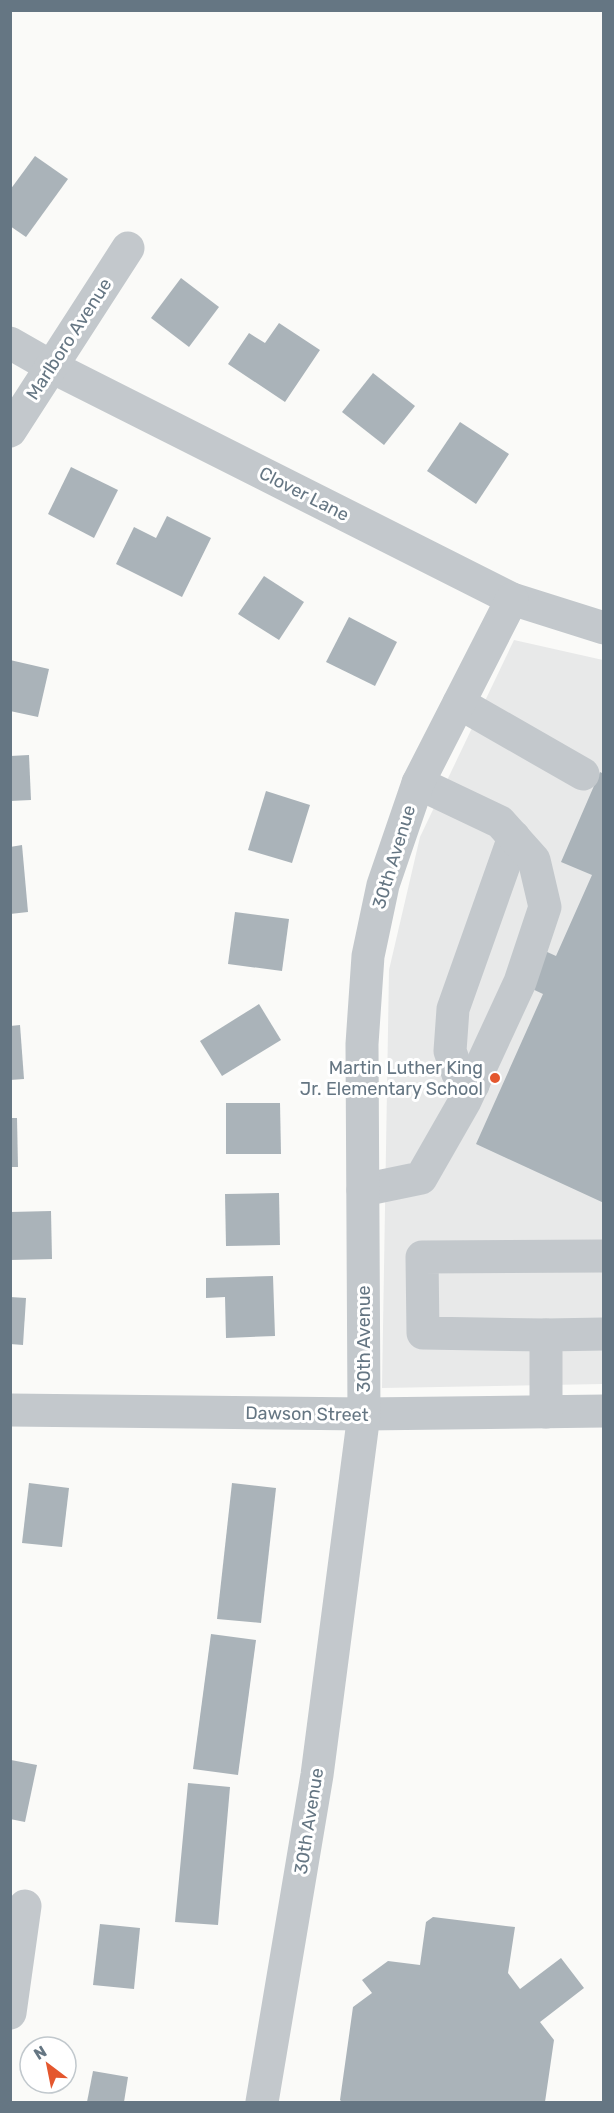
<svg xmlns="http://www.w3.org/2000/svg" width="614" height="2113" font-family="Rubik,sans-serif">
	<style>
		.built { fill: #e8e9e9 }
		.building { fill: #aab3b9 }
		.lines { fill: none; stroke-linecap: round; stroke-linejoin: round }
		.minor { stroke: #c3c8cc; stroke-width: 33 }
		.poi-dot { fill: #e4572e; stroke: #fff; stroke-width: 2 }
		.labels { text-anchor: middle; stroke-width: 6; stroke-linejoin: round; paint-order: stroke }
		.street-label { font-size: 18px; fill: #657683; stroke: #fff }
		.poi-label { font-size: 18px; fill: #657683; stroke: #fff; text-anchor: end }
	</style>
	<rect width="100%" height="100%" fill="#fafaf8"/>
	<polygon class="built" points="514,640 603,660 603,1384 382,1388 389,970 420,837"/>
	<g class="building">
		<polygon points="35,156 68,179 26,237 10,226 10,190"/>
		<polygon points="181,278 219,307 189,347 151,318"/>
		<polygon points="279,323 320,350 285,402 228,364 249,333 265,343"/>
		<polygon points="373,373 415,406 384,445 342,412"/>
		<polygon points="460,422 509,454 476,504 427,471"/>
		<polygon points="71,467 118,490 94,538 48,514"/>
		<polygon points="167,516 211,538 182,597 116,564 134,527 156,538"/>
		<polygon points="264,576 304,602 279,640 238,614"/>
		<polygon points="349,617 397,642 375,686 326,662"/>
		<polygon points="10,660 49,669 38,717 10,711"/>
		<polygon points="29,755 31,800 10,801 10,756"/>
		<polygon points="600,772 604,774 604,1203 476,1144 543,994 528,987 545,951 556,956 592,875 561,862"/>
		<polygon points="266,791 310,805 292,863 248,850"/>
		<polygon points="22,845 28,912 10,914 10,847"/>
		<polygon points="235,912 289,919 282,971 228,964"/>
		<polygon points="259,1004 281,1040 222,1076 200,1041"/>
		<polygon points="20,1025 24,1079 10,1080 10,1026"/>
		<polygon points="226,1103 280,1103 281,1154 226,1154"/>
		<polygon points="10,1118 17,1118 18,1167 10,1167"/>
		<polygon points="279,1193 280,1245 226,1246 225,1194"/>
		<polygon points="51,1211 52,1259 10,1260 10,1212"/>
		<polygon points="273,1276 275,1336 226,1338 225,1297 206,1298 206,1278"/>
		<polygon points="10,1297 26,1298 23,1345 10,1344"/>
		<polygon points="29,1483 69,1488 62,1547 22,1543"/>
		<polygon points="232,1483 276,1488 261,1623 217,1619"/>
		<polygon points="211,1634 256,1640 238,1775 193,1769"/>
		<polygon points="11,1760 37,1765 25,1822 10,1819"/>
		<polygon points="188,1783 230,1787 218,1925 175,1922"/>
		<polygon points="433,1917 515,1927 508,1973 520,1989 561,1958 584,1988 540,2022 554,2040 545,2102 342,2102 340,2100 353,2007 372,1993 362,1980 388,1961 420,1965 426,1922"/>
		<polygon points="100,1924 140,1928 134,1989 93,1985"/>
		<polygon points="93,2071 128,2077 124,2102 87,2102"/>
	</g>
	<g class="lines">
		<g class="minor">
			<polyline points="10,343 52,367 512,599 604,628"/>
			<polyline points="10,431 128,248"/>
			<polyline points="459,703 583,774"/>
			<polyline points="473,1085 458,1074 450,1051 453,1009 514,837"/>
			<polyline points="363,1190 421,1178 465,1101 520,982 545,907 534,860 500,822 418,783"/>
			<polyline points="604,1256 422,1257 423,1333 546,1335 604,1334"/>
			<polyline points="10,1410 364,1414 604,1411"/>
			<polyline points="546,1412 546,1335"/>
			<polyline points="10,2013 25,1906"/>
			<polyline points="262,2102 317,1775 364,1414 362,1044 368,956 383,885 418,783 512,599"/>
		</g>
	</g>
	<circle class="poi-dot" cx="495" cy="1078" r="6"/>
	<g class="labels">
		<g class="street-label">
			<text transform="translate(69 339) rotate(-57)" y="6">Marlboro Avenue</text>
			<text transform="translate(304 494) rotate(27)" y="6">Clover Lane</text>
			<text transform="translate(394 857) rotate(-73)" y="6">30th Avenue</text>
			<text transform="translate(364 1339) rotate(-90)" y="6">30th Avenue</text>
			<text transform="translate(307 1414) rotate(1)" y="6">Dawson Street</text>
			<text transform="translate(309 1821) rotate(-81)" y="6">30th Avenue</text>
		</g>
		<g class="poi-label">
			<text x="483" y="1074">Martin Luther King<tspan x="483" dy="21">Jr. Elementary School</tspan></text>
		</g>
	</g>
	<rect width="614" height="2113" fill="none" stroke="#657683" stroke-width="24"/>
	<g transform="translate(48 2065) rotate(328)"><circle r="28" fill="#ffffff" stroke="#c1c8cd" stroke-width="1.5"/>
	<path d="M0-4.5L10 22L0 15L-10 22Z" fill="#e4572e"/>
	<text y="-9" font-size="16" font-weight="bold" text-anchor="middle" fill="#657683">N</text>
	</g>
</svg>
